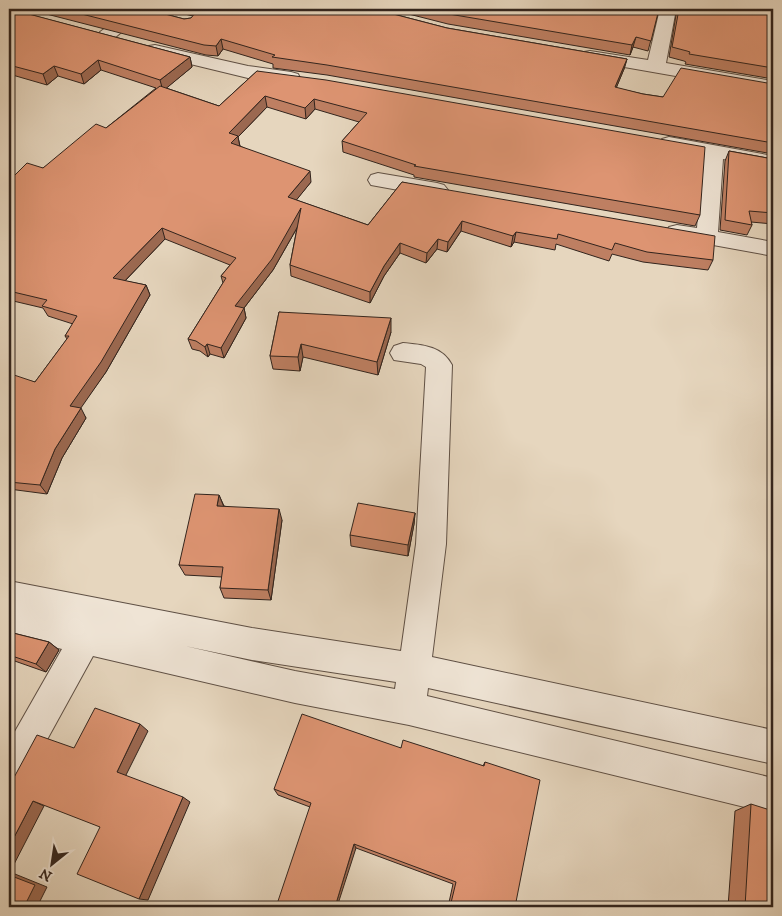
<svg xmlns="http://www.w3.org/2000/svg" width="782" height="916" viewBox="0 0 782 916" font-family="'IM FELL DW Pica',serif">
<rect width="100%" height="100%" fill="#e6d6be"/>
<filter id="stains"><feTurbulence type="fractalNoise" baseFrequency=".004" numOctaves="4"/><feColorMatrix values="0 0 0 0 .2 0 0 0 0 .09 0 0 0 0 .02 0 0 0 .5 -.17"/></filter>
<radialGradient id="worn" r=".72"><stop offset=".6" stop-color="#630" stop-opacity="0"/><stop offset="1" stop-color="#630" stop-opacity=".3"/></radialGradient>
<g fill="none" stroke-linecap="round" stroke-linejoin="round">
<g stroke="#5f5045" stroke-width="2">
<g id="street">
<path d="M 131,9 L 149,9 L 112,40 L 106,41 L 100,40 L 97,36 L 100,32 Z"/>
<path d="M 660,9 L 676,9 L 666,63 L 773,81 L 773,93 L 590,61 L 584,60 L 581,56 L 584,52 L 590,51 L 648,60 Z"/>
<path d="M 729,9 L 773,10 L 773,20 L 731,13 Z"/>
<path d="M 155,45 L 248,66 L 291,72 L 298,74 L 300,78 L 298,82 L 291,84 L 248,78 L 149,54 L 146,50 L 149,46 Z"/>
<path d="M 669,137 L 773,156 L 773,168 L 723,159 L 718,232 L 773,242 L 773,256 L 669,237 L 666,232 L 669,227 L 677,225 L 697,228 L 703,155 L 662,147 L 659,143 L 662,139 Z"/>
<path d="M 378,173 L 437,183 L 444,185 L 448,190 L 444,195 L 437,197 L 371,185 L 368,180 L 371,175 Z"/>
<path d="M 403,343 C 423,345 442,346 452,365 L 446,544 L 432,657 L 773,730 L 773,764 L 428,688 L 427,696 L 773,778 L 773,814 L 409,725 L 295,703 L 93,656 L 21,787 L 9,792 L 9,742 L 62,649 L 9,636 L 9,581 L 252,628 L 401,651 L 416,544 L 426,367 L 421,364 L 394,360 L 390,353 L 394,346 ZM 185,646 L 252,660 L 396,682 L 395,689 L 295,671 Z"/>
</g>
</g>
<use href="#street" fill="#efe4d5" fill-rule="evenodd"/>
</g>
<g fill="#be7f62" stroke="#32241d">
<path d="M 9,9 L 190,57 L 192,67 L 166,88 L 219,106 L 257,71 L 700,215 L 695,226 L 414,177 L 414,175 L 343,152 L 342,141 L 359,122 L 315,109 L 306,119 L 267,107 L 238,137 L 240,146 L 311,182 L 296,200 L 368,225 L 402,182 L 713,260 L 708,270 L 643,262 L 612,254 L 609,261 L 556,244 L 555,250 L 514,242 L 511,247 L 461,231 L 447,252 L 437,249 L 426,263 L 400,253 L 384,276 L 370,303 L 291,276 L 290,265 L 297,228 L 273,270 L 244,308 L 246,318 L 224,358 L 210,354 L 208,357 L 200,351 L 192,349 L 188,339 L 223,283 L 221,276 L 230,265 L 165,239 L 125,281 L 146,285 L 150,295 L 106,372 L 80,408 L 86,418 L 62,458 L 47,494 L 9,489 L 9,376 L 35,382 L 67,339 L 65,336 L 73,324 L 48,316 L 43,308 L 9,300 L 9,181 L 43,168 L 106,128 L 156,88 L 101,70 L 84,84 L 58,76 L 47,85 L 9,74 Z"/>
<path d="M 27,9 L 146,9 L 184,19 L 191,18 L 193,16 L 164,9 L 374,9 L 447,28 L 627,59 L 624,69 L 616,88 L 643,94 L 663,97 L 773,84 L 773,154 L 327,75 L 273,68 L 273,64 L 223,49 L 218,56 L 206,55 Z"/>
<path d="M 389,9 L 659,9 L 648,51 L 633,47 L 630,55 L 448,24 Z"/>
<path d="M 677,9 L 758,9 L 767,15 L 773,16 L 773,79 L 685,64 L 686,62 L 684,61 L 669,57 Z"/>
<path d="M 729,151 L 773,159 L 773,224 L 751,222 L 752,225 L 747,235 L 720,230 L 725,161 Z"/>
<path d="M 279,312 L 391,332 L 378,375 L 303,357 L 300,371 L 273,369 L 270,356 Z"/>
<path d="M 219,495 L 224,506 L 282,520 L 271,600 L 224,598 L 220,588 L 222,577 L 185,575 L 179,565 Z"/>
<path d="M 415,513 L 414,524 L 408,556 L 351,546 L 350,535 Z"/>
<path d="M 9,632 L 49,642 L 59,650 L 46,672 L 9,659 Z"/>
<path d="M 401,748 L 483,766 L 485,762 L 515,907 L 448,907 L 453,884 L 356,848 L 310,807 L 278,795 L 274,789 Z"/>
<path d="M 751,804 L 773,907 L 728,907 L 735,811 Z"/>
</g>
<g fill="#9b6850" stroke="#32241d">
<path d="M 636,37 L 633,47 L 630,55 L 632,45 Z"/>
<path d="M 221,39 L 223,49 L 218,56 L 216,46 Z"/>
<path d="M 190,57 L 192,67 L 163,91 L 160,80 Z"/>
<path d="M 627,59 L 624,69 L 612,98 L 615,87 Z"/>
<path d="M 98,60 L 101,70 L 84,84 L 81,74 Z"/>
<path d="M 54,66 L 58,76 L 47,85 L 43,74 Z"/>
<path d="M 265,96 L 267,107 L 238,137 L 240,147 L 233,154 L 229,133 Z"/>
<path d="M 314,99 L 315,109 L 306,119 L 305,108 Z"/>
<path d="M 310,171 L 311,182 L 290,208 L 288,197 Z"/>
<path d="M 301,208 L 302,219 L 273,270 L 244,308 L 246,318 L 224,358 L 221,348 L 235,306 Z"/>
<path d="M 462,221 L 461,231 L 447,252 L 448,242 Z"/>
<path d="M 162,228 L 165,239 L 117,289 L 113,278 Z"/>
<path d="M 516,232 L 514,242 L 511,247 L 513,236 Z"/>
<path d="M 438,239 L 437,249 L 426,263 L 427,253 Z"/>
<path d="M 400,243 L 400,253 L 384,276 L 370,303 L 370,292 L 384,266 Z"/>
<path d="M 146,285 L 150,295 L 106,372 L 76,415 L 70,406 Z"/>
<path d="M 391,318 L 391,332 L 378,375 L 377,362 Z"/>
<path d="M 207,344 L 210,354 L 208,357 L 205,347 Z"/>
<path d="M 301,344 L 303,357 L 300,371 L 298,357 Z"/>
<path d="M 81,408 L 86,418 L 62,458 L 47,494 L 40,485 L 55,449 Z"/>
<path d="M 219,495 L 224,507 L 217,506 Z"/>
<path d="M 279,509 L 282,520 L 271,600 L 268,590 Z"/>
<path d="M 415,513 L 414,524 L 408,556 L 408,545 Z"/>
<path d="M 49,642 L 59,650 L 46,672 L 36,664 Z"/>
<path d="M 140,724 L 148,731 L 125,777 L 117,772 Z"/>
<path d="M 183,797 L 190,802 L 148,900 L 139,899 Z"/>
<path d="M 33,801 L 44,806 L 10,872 L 47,887 L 37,907 L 24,907 L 9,875 L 9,847 Z"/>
<path d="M 354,844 L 356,848 L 337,907 L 335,907 Z"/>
</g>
<g fill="#dd9472" stroke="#32241d">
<path d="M 9,9 L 10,9 L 190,57 L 160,80 L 98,60 L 81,74 L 54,66 L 43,74 L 9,65 Z"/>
<path d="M 62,9 L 146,9 L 184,19 L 191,18 L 196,12 L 193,9 L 374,9 L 447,28 L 627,59 L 615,87 L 643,94 L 663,97 L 681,68 L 773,84 L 773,143 L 327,65 L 272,57 L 275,55 L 221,39 L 216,46 L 204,45 Z"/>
<path d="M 428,9 L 659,9 L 651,41 L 636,37 L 632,45 L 449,14 Z"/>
<path d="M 679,9 L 758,9 L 768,10 L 767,15 L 773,16 L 773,68 L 689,54 L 690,52 L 687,51 L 672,47 Z"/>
<path d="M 257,71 L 326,80 L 705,147 L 700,215 L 414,166 L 416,165 L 342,141 L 367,113 L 314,99 L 305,108 L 265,96 L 229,133 L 238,136 L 231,143 L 310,171 L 288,197 L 368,225 L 402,182 L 715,236 L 713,260 L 647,252 L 615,243 L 612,250 L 558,234 L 557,239 L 516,232 L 513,236 L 462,221 L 448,242 L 438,239 L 427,253 L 400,243 L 384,266 L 370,292 L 290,265 L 301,208 L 272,259 L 235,306 L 244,308 L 221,348 L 207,344 L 205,347 L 196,341 L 188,339 L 226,278 L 221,276 L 236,258 L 162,228 L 113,278 L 146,285 L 101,362 L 70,406 L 81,408 L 55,449 L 40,485 L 9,482 L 9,376 L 12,377 L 14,375 L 35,382 L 69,336 L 65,336 L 77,316 L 42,306 L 47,300 L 9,291 L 9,181 L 27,163 L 43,168 L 96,124 L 106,128 L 160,86 L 219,106 Z"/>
<path d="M 729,151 L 773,159 L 773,213 L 749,211 L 752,225 L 725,220 Z"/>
<path d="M 279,312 L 391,318 L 377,362 L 301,344 L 298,357 L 270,356 Z"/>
<path d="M 195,494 L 219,495 L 217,506 L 279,509 L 268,590 L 220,588 L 223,567 L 179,565 Z"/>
<path d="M 358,503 L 415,513 L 408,545 L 350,535 Z"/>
<path d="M 9,632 L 49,642 L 36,664 L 9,655 Z"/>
<path d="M 95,708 L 140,724 L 117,772 L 183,797 L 139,899 L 77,874 L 100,827 L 33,801 L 9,847 L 9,784 L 11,783 L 37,735 L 74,748 Z"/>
<path d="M 302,714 L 401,748 L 403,740 L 484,766 L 485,762 L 540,780 L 515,907 L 450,907 L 456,882 L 354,844 L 335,907 L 276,907 L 311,803 L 274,789 Z"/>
<path d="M 751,804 L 773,811 L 773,907 L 745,907 Z"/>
<path d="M 9,875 L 35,885 L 24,907 L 9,907 Z"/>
</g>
<rect width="782" height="916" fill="none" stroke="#e6d6be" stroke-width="30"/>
<rect x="10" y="10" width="762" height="896" fill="none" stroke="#32241d" stroke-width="2.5"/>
<rect x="15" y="15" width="752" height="886" fill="none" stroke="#32241d"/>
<g transform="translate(52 864) rotate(210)" stroke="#efe4d5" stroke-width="4" paint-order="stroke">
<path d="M0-4L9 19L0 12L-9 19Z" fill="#32241d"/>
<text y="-8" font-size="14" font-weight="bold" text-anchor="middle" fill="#32241d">N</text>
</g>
<rect width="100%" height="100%" filter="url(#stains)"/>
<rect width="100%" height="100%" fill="url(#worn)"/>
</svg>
